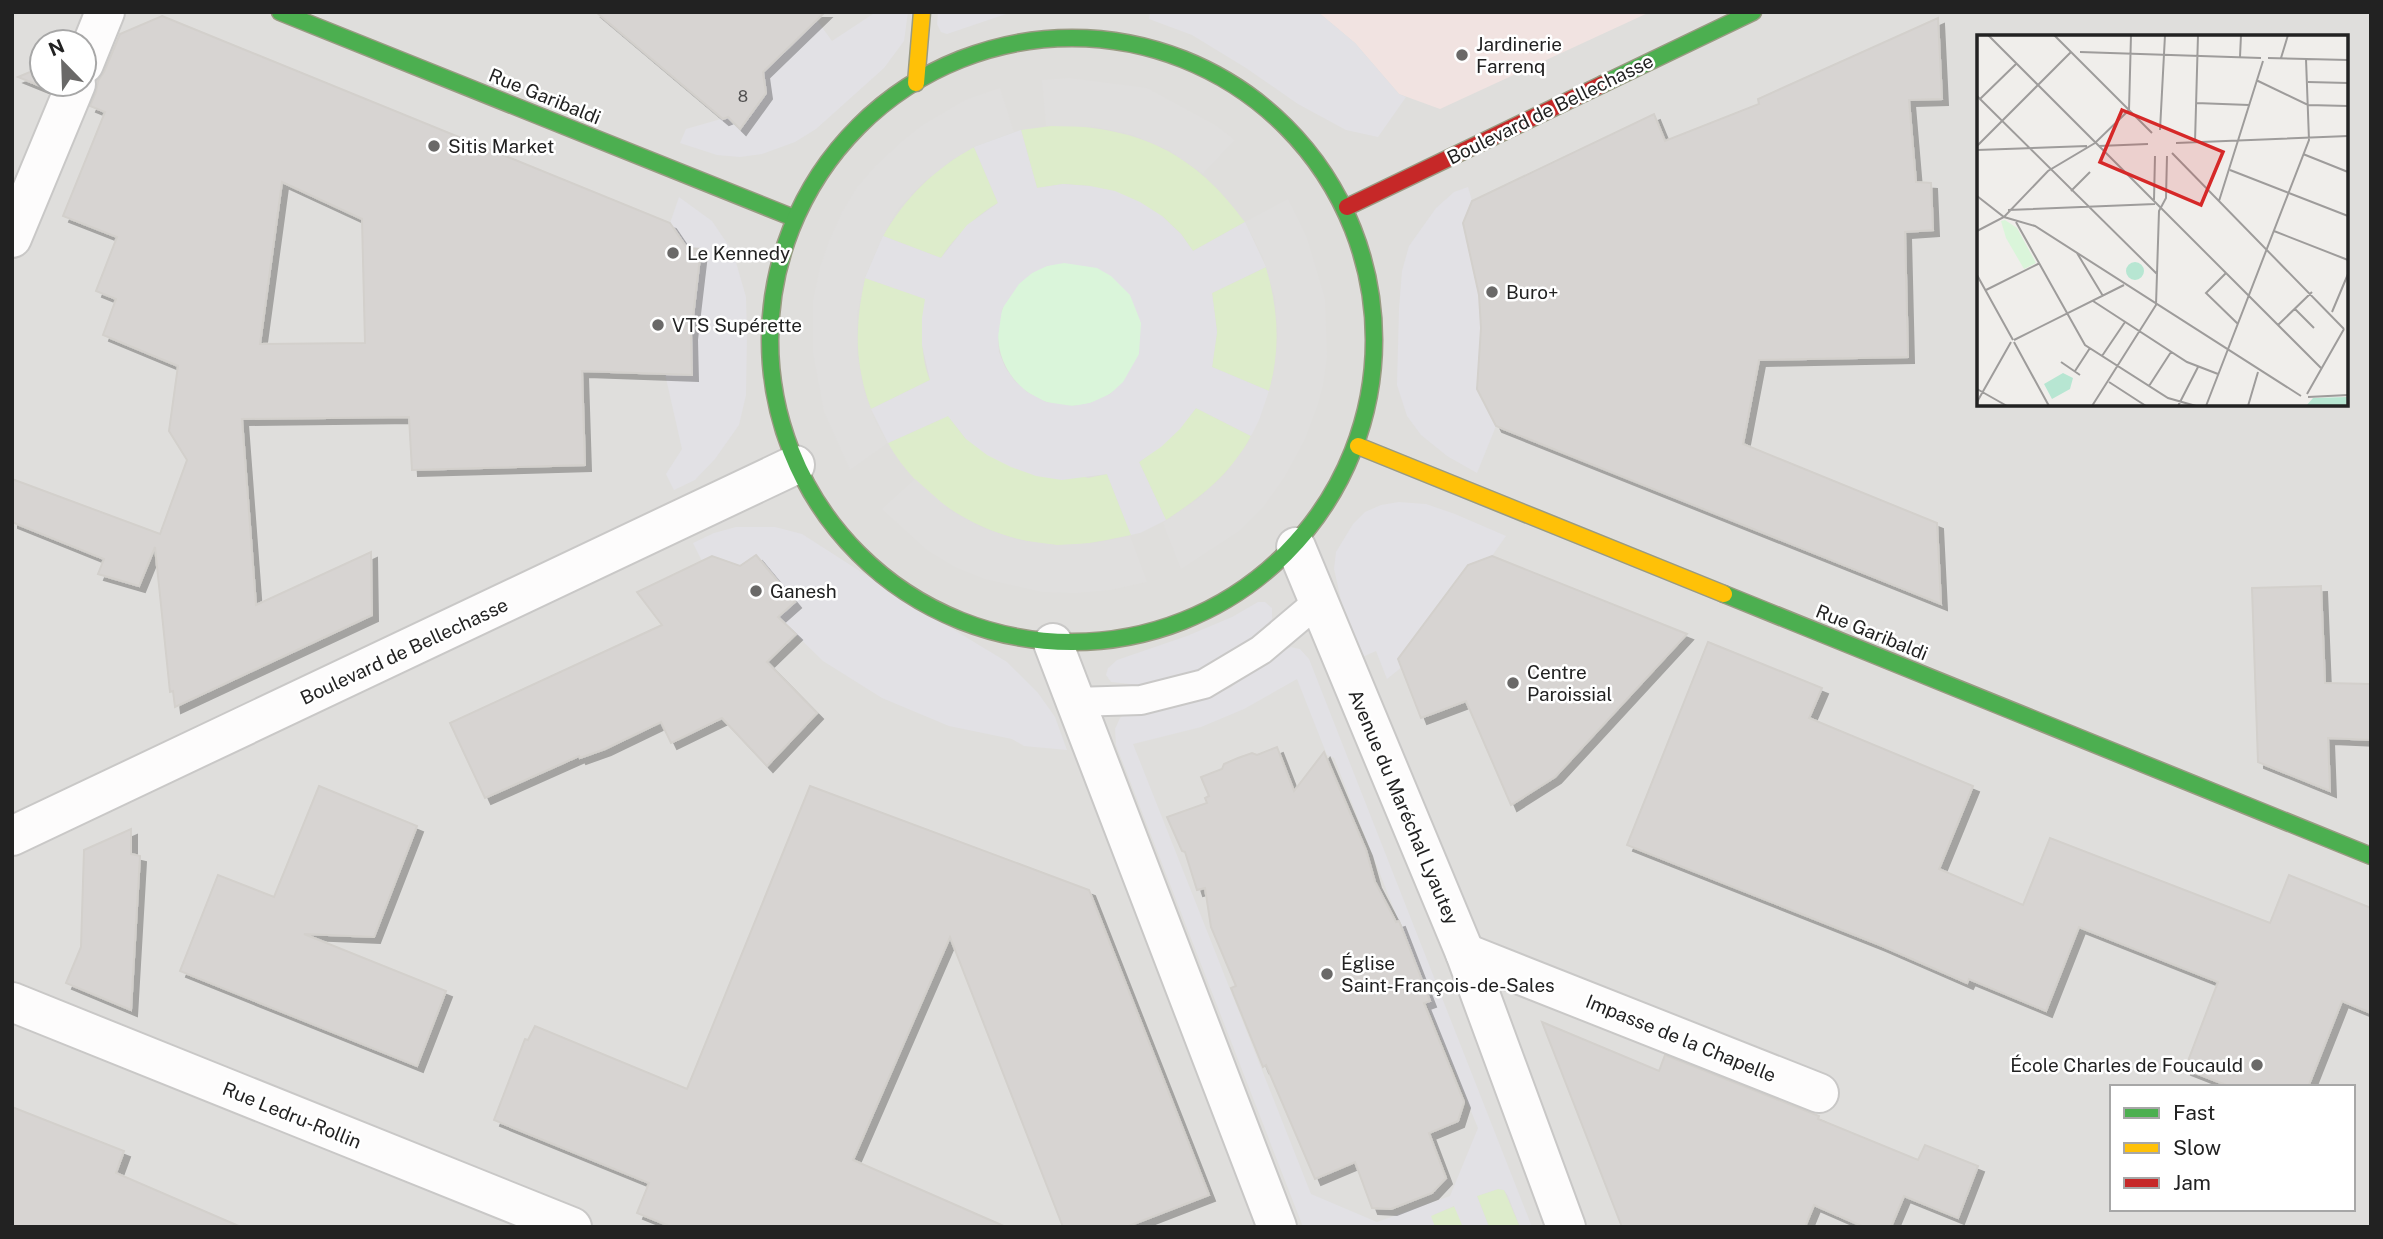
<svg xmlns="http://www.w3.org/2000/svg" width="2383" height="1239" viewBox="0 0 2383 1239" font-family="'Public Sans',sans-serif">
<defs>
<filter id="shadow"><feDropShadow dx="6" dy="6" stdDeviation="0" flood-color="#0004"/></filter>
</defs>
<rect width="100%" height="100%" fill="#f0eeeb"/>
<path fill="#dfdedc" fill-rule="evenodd" d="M 12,12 L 2371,12 L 2371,1227 L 12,1227 ZM 1979,37 L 2346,37 L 2346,404 L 1979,404 ZM 42,42 L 84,42 L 84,84 L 42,84 ZM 2112,1087 L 2353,1087 L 2353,1209 L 2112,1209 Z"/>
<path fill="#f1e3e1" d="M 1318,12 L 1650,12 L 1440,109 L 1399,94 L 1355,43 Z"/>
<g fill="#ddeccb">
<path d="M 1059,125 C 1143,129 1194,153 1245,222 L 1193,251 L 1181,234 L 1162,216 L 1090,186 L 1063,184 L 1037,188 L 1021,130 Z"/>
<path d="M 974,147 L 998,203 C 976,215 954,238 941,258 L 883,236 C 906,197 934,169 974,147 Z"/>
<path d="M 1266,267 C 1278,309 1281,348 1269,391 L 1212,367 L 1217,332 L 1212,293 Z"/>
<path d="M 865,278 L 926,299 C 921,324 920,357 930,380 L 871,409 C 854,363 855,325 865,278 Z"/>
<path d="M 1196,408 L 1251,436 C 1232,473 1200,498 1166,520 L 1139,462 C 1162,446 1179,431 1196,408 Z"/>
<path d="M 948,416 L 966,439 L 1088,478 L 1107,474 L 1131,535 C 1107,540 1081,546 1056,545 C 989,541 921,502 888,443 Z"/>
<path d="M 1498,1189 L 1504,1190 L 1520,1227 L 1489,1227 L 1477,1196 Z"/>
<path d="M 1455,1206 L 1463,1227 L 1435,1227 L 1430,1216 Z"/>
</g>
<circle fill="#daf5da" cx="1070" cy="334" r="72"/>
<g fill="#e0dfde">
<path d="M 1069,78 L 1147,88 L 1217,126 L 1235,140 L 1203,174 L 1168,150 L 1133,135 L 1096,127 L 1046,126 L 1042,80 Z"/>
<path d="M 1000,88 L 1014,132 L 974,147 L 952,160 L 923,183 L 897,211 L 883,236 L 865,278 L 857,315 L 857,353 L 864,390 L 875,420 L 888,443 L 850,470 L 824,412 L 813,353 L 813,301 L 820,267 L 829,241 L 842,212 L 857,187 L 875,166 L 902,141 L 921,126 L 965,100 Z"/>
<path d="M 1288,199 L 1307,238 L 1325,299 L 1327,357 L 1323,385 L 1317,407 L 1305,439 L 1285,476 L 1264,506 L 1239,531 L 1181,569 L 1163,523 L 1198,499 L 1225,474 L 1248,443 L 1269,391 L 1274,373 L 1278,335 L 1275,298 L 1263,257 L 1245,222 Z"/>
<path d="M 915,479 L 950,510 L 983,528 L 1019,540 L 1057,545 L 1095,543 L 1130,536 L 1147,582 L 1111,590 L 1076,593 L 1042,592 L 985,579 L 955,567 L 927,550 L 882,509 Z"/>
</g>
<g fill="#e2e1e5" fill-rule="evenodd">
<path d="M 876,12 L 908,12 L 904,41 L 884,68 L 816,129 L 795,142 L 762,154 L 740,157 L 717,155 L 680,143 L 686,129 L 728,117 L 734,123 L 747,120 L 766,93 L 764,81 L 758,76 L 816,19 L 832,41 Z"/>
<path d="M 938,12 L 1012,12 L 947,34 L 941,32 L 937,24 Z"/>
<path d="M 1150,12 L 1318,12 L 1355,43 L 1399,94 L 1406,97 L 1378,137 L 1346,130 L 1298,104 L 1246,68 L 1192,35 L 1149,19 Z"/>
<path d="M 1021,130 L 1037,188 L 1063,184 L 1090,186 L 1115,191 L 1140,202 L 1162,216 L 1181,234 L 1193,251 L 1245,222 L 1266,267 L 1212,293 L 1217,332 L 1212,367 L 1269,391 L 1259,420 L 1251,436 L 1196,408 L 1180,429 L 1161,447 L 1139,462 L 1166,520 L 1140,533 L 1131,535 L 1107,474 L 1062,480 L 1036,476 L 1011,467 L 987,455 L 966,439 L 948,416 L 888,443 L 871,409 L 930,380 L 922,345 L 922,318 L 925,299 L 865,278 L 883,236 L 941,258 L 967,225 L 998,203 L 974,147 ZM 1064,263 L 1097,268 L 1111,276 L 1130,295 L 1141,323 L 1139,354 L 1123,382 L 1110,394 L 1090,403 L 1073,406 L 1046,402 L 1027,392 L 1014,380 L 1005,367 L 999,352 L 998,337 L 1002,309 L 1019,284 L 1032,273 L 1047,266 Z"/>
<path d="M 1468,187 L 1472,201 L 1463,223 L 1479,295 L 1481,328 L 1477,389 L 1496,426 L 1477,473 L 1447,456 L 1421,435 L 1407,416 L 1397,385 L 1399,309 L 1402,271 L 1409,246 L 1436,208 L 1454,192 Z"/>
<path d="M 679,197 L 712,221 L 733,252 L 746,297 L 747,332 L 746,395 L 739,425 L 715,459 L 695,480 L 674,490 L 666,474 L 682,449 L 665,374 L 692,374 L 691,334 L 701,250 L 687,248 L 670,223 Z"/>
<path d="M 1399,502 L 1426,504 L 1455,514 L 1506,536 L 1492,556 L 1467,565 L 1435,612 L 1402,667 L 1387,679 L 1376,651 L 1360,658 L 1346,623 L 1334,569 L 1336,552 L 1353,524 L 1365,512 L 1381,505 Z"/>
<path d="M 736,527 L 775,527 L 802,534 L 908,602 L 1007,662 L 1038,693 L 1055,717 L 1067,750 L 1024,746 L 1012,739 L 949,726 L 882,698 L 823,661 L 778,617 L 795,602 L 762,562 L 751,558 L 740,566 L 712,556 L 702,561 L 693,543 L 714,533 Z"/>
<path d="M 1258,602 L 1265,602 L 1272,608 L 1272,619 L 1263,630 L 1229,657 L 1206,672 L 1172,681 L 1140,685 L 1111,682 L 1106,675 L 1108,668 L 1117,660 L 1187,636 L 1232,617 Z"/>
<path d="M 1291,647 L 1300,649 L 1309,659 L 1532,1227 L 1520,1227 L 1508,1196 L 1504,1190 L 1498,1189 L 1477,1196 L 1489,1227 L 1463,1227 L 1454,1206 L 1431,1216 L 1435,1227 L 1303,1227 L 1116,745 L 1115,729 L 1120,718 L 1127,712 L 1190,703 L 1230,688 L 1271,657 ZM 1297,679 L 1327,755 L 1334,758 L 1430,1000 L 1426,1002 L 1478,1128 L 1450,1196 L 1377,1222 L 1311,1194 L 1133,744 L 1201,727 L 1244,709 Z"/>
</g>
<g fill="#d7d4d2" stroke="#d3d0cc" stroke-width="2" fill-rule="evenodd" filter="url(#shadow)">
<path d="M 596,12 L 825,12 L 763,72 L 766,93 L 740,129 L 728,117 L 723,119 Z"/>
<path d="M 162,16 L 670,223 L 687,248 L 701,249 L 691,334 L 692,375 L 582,371 L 585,465 L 412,470 L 409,417 L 242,419 L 256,605 L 371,552 L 372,615 L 175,707 L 173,691 L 170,692 L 155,547 L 139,586 L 98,574 L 104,559 L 12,522 L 12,479 L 160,534 L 187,460 L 169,431 L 178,366 L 103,335 L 116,299 L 96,291 L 117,237 L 63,216 L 105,112 L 90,106 L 96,92 L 98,81 L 104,72 L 120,34 ZM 282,182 L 362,219 L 365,343 L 260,344 Z"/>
<path d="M 1938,18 L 1942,99 L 1909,100 L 1916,182 L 1931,183 L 1933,230 L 1905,232 L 1908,357 L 1759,360 L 1743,444 L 1937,523 L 1941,604 L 1496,426 L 1477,389 L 1481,328 L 1479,295 L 1463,223 L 1472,201 L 1654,114 L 1665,141 L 1759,104 L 1758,99 Z"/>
<path d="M 42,67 L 42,84 L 52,84 L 50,90 L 18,77 Z"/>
<path d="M 756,555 L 795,602 L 778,617 L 796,634 L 767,662 L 817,713 L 767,766 L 722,718 L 671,743 L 661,722 L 605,749 L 580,758 L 579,756 L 485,798 L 450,723 L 662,625 L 637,592 L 712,556 L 740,566 Z"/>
<path d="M 1492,556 L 1687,634 L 1555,777 L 1511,805 L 1466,701 L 1421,718 L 1398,659 L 1468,565 Z"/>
<path d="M 2321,586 L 2325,683 L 2371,684 L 2371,740 L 2328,738 L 2330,791 L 2258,762 L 2252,588 Z"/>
<path d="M 1708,642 L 1822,688 L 1809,718 L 1973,786 L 1939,869 L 2023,905 L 2050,838 L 2270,923 L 2289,875 L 2371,908 L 2371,1013 L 2342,1001 L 2308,1087 L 2231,1087 L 2185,1069 L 2218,982 L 2079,927 L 2046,1011 L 1969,979 L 1967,983 L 1880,945 L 1627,845 Z"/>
<path d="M 1277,747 L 1294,791 L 1324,752 L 1366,850 L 1375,882 L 1396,922 L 1399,921 L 1430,1001 L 1424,1003 L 1464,1102 L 1458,1121 L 1429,1133 L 1446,1178 L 1432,1193 L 1391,1209 L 1372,1208 L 1355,1162 L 1315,1179 L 1266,1065 L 1263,1067 L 1231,988 L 1236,986 L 1211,927 L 1205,888 L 1197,890 L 1185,852 L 1182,851 L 1167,817 L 1207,803 L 1205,798 L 1209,796 L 1201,777 L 1222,769 L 1224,764 L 1238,758 L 1252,753 L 1257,755 Z"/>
<path d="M 319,786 L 417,826 L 374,937 L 304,934 L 446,991 L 417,1066 L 180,971 L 218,875 L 274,897 Z"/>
<path d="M 810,786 L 1089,890 L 1209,1195 L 1126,1227 L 1063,1227 L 950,937 L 853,1160 L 1006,1227 L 672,1227 L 637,1213 L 649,1183 L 494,1120 L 525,1039 L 528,1040 L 535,1026 L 687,1089 Z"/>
<path d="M 131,829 L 131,854 L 140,856 L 131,1010 L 66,983 L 81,947 L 84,850 Z"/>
<path d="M 1542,1022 L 1659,1071 L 1665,1055 L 1819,1116 L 1818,1119 L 1918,1160 L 1925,1145 L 1978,1166 L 1958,1218 L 1904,1196 L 1891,1227 L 1864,1227 L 1814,1205 L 1805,1227 L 1622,1227 Z"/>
<path d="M 12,1107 L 124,1151 L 116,1173 L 241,1227 L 12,1227 Z"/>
</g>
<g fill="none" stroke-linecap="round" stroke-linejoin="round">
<g stroke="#c9c8c7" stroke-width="32">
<path id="lane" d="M 1074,702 L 1141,700 L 1204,684 L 1261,650 L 1319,601"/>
</g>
<g stroke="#c9c8c7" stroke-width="42">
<g id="street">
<path d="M 84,64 L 105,12"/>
<path d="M 12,238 L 76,84"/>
<path d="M 1296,547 L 1465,953 L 1566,1227"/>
<path d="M 1053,643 L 1277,1227"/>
<path d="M 12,836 L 795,465"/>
<path d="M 1465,953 L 1819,1093"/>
<path d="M 12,1002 L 572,1227"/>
</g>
</g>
<g stroke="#999a82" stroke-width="19">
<g id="fast">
<path d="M 280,12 L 794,218"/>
<circle cx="1072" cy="340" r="302"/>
<path d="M 1603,84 L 1753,12"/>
<path d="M 1724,594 L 2371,856"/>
</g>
</g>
<g stroke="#999a82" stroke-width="19">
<g id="slow">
<path d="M 916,83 L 922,12"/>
<path d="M 1358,446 L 1724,594"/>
</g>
</g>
<g stroke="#999a82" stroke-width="19">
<path id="jam" d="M 1347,207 L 1603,84"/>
</g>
<use href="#lane" stroke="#fdfcfc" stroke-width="28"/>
<use href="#street" stroke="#fdfcfc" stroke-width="38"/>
<use href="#fast" stroke="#4caf50" stroke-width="16"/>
<use href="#slow" stroke="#ffc107" stroke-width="16"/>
<use href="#jam" stroke="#c62828" stroke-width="16"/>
</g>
<g fill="#6a6968" stroke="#fff" stroke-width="2.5">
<circle cx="1462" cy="55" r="7"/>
<circle cx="434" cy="146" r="7"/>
<circle cx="673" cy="253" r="7"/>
<circle cx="1492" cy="292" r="7"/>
<circle cx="658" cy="325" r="7"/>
<circle cx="756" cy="591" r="7"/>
<circle cx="1513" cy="683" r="7"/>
<circle cx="1327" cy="974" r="7"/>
<circle cx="2257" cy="1065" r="7"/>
</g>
<g text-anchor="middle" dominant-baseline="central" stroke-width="5" stroke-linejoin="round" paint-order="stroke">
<g font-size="16" fill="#4f4e4e">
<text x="743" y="96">8</text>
</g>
<g font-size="19" fill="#222" stroke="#fff" text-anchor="start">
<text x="1476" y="44">Jardinerie<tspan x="1476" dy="22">Farrenq</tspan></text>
<text x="448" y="146">Sitis Market</text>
<text x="687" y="253">Le Kennedy</text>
<text x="1506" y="292">Buro+</text>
<text x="672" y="325">VTS Supérette</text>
<text x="770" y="591">Ganesh</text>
<text x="1527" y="672">Centre<tspan x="1527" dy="22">Paroissial</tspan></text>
<text x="1341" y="963">Église<tspan x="1341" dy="22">Saint-François-de-Sales</tspan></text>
<text x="2243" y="1065" text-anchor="end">École Charles de Foucauld</text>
</g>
<g font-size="19" fill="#222" stroke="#fff">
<text transform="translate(545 96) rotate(22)">Rue Garibaldi</text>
<text transform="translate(1550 109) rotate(-26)">Boulevard de Bellechasse</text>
<text transform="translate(1872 632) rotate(22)">Rue Garibaldi</text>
<text transform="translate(404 651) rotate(-25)">Boulevard de Bellechasse</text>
<text transform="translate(1404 807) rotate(67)">Avenue du Maréchal Lyautey</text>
<text transform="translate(1681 1038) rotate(22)">Impasse de la Chapelle</text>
<text transform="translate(292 1115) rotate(22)">Rue Ledru-Rollin</text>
</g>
</g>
<g transform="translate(1977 35)">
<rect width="371" height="371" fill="#f0eeeb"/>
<path d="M 28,185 L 40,193 L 59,228 L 47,234 L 29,203 L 24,186 Z" fill="#daf5da"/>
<path d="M149 236a9 9 0 1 1 18 0a9 9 0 1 1-18 0ZM 86,338 L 96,343 L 93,354 L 75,364 L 67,349 ZM 371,362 L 371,371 L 329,371 L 336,363 Z" fill="#b7e6d2"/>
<path fill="none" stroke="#9e9c9b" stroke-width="2" d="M 11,0 L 345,334M 77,0 L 175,98M 103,17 L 284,23M 263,22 L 264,0M 291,23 L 371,25M 304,23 L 311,0M 279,45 L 331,70 L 371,71M 331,47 L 371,48M 0,61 L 180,239M 3,64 L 39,29M 219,68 L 272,70M 183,95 L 188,0M 218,107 L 221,0M 199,108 L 371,101M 0,111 L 94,17M 122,111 L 171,109M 0,115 L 110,111M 195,118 L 367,294M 326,119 L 371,137M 253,135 L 371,181M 94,156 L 113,137M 0,161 L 27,182 L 58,191 L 324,361M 177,165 L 178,121M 242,166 L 286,26M 31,175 L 178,169M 39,187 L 108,310 L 191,363 L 219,371M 0,196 L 27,182 L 71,136 L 118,108 L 152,75 L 154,0M 297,196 L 371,225M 100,218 L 126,261M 249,238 L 229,258 L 261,289M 0,240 L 36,305M 9,255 L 63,228M 116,266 L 210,327 L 241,339M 318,274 L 337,293M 355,277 L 371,239M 301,290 L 335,257M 37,305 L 147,250M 37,307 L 72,371M 125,321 L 148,287M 84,327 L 103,340M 98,336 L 113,313M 132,347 L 169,371M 172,351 L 194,317M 0,354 L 30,371M 330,359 L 367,294M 331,362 L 371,360M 0,367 L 34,307M 115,371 L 179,270 L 182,176 L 189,163 L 190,121M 201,371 L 221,332M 229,371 L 332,105 L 329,24M 271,371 L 281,337"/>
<path fill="#d62828" fill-opacity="0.15" stroke="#d62828" stroke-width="3.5" d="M 145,75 L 246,117 L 224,170 L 123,127 Z"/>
<rect width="371" height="371" fill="none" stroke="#222" stroke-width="3.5"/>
</g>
<rect width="2383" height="1239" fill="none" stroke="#222222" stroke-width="28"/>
<rect x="2110" y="1085" width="245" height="126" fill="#ffffff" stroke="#a7a7a7" stroke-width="2"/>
<rect x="2124" y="1108" width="35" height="10" fill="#4caf50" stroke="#a7a7a7" stroke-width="2"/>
<text x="2173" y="1120" font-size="21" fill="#222222">Fast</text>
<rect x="2124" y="1143" width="35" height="10" fill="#ffc107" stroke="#a7a7a7" stroke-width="2"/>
<text x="2173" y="1155" font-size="21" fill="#222222">Slow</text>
<rect x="2124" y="1178" width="35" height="10" fill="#c62828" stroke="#a7a7a7" stroke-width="2"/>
<text x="2173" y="1190" font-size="21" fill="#222222">Jam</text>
<g transform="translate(63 63) rotate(337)"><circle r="33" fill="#ffffff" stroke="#a7a7a7" stroke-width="2"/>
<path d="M0-5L12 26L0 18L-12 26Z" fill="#6a6968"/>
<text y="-10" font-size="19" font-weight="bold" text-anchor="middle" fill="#222222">N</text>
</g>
</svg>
